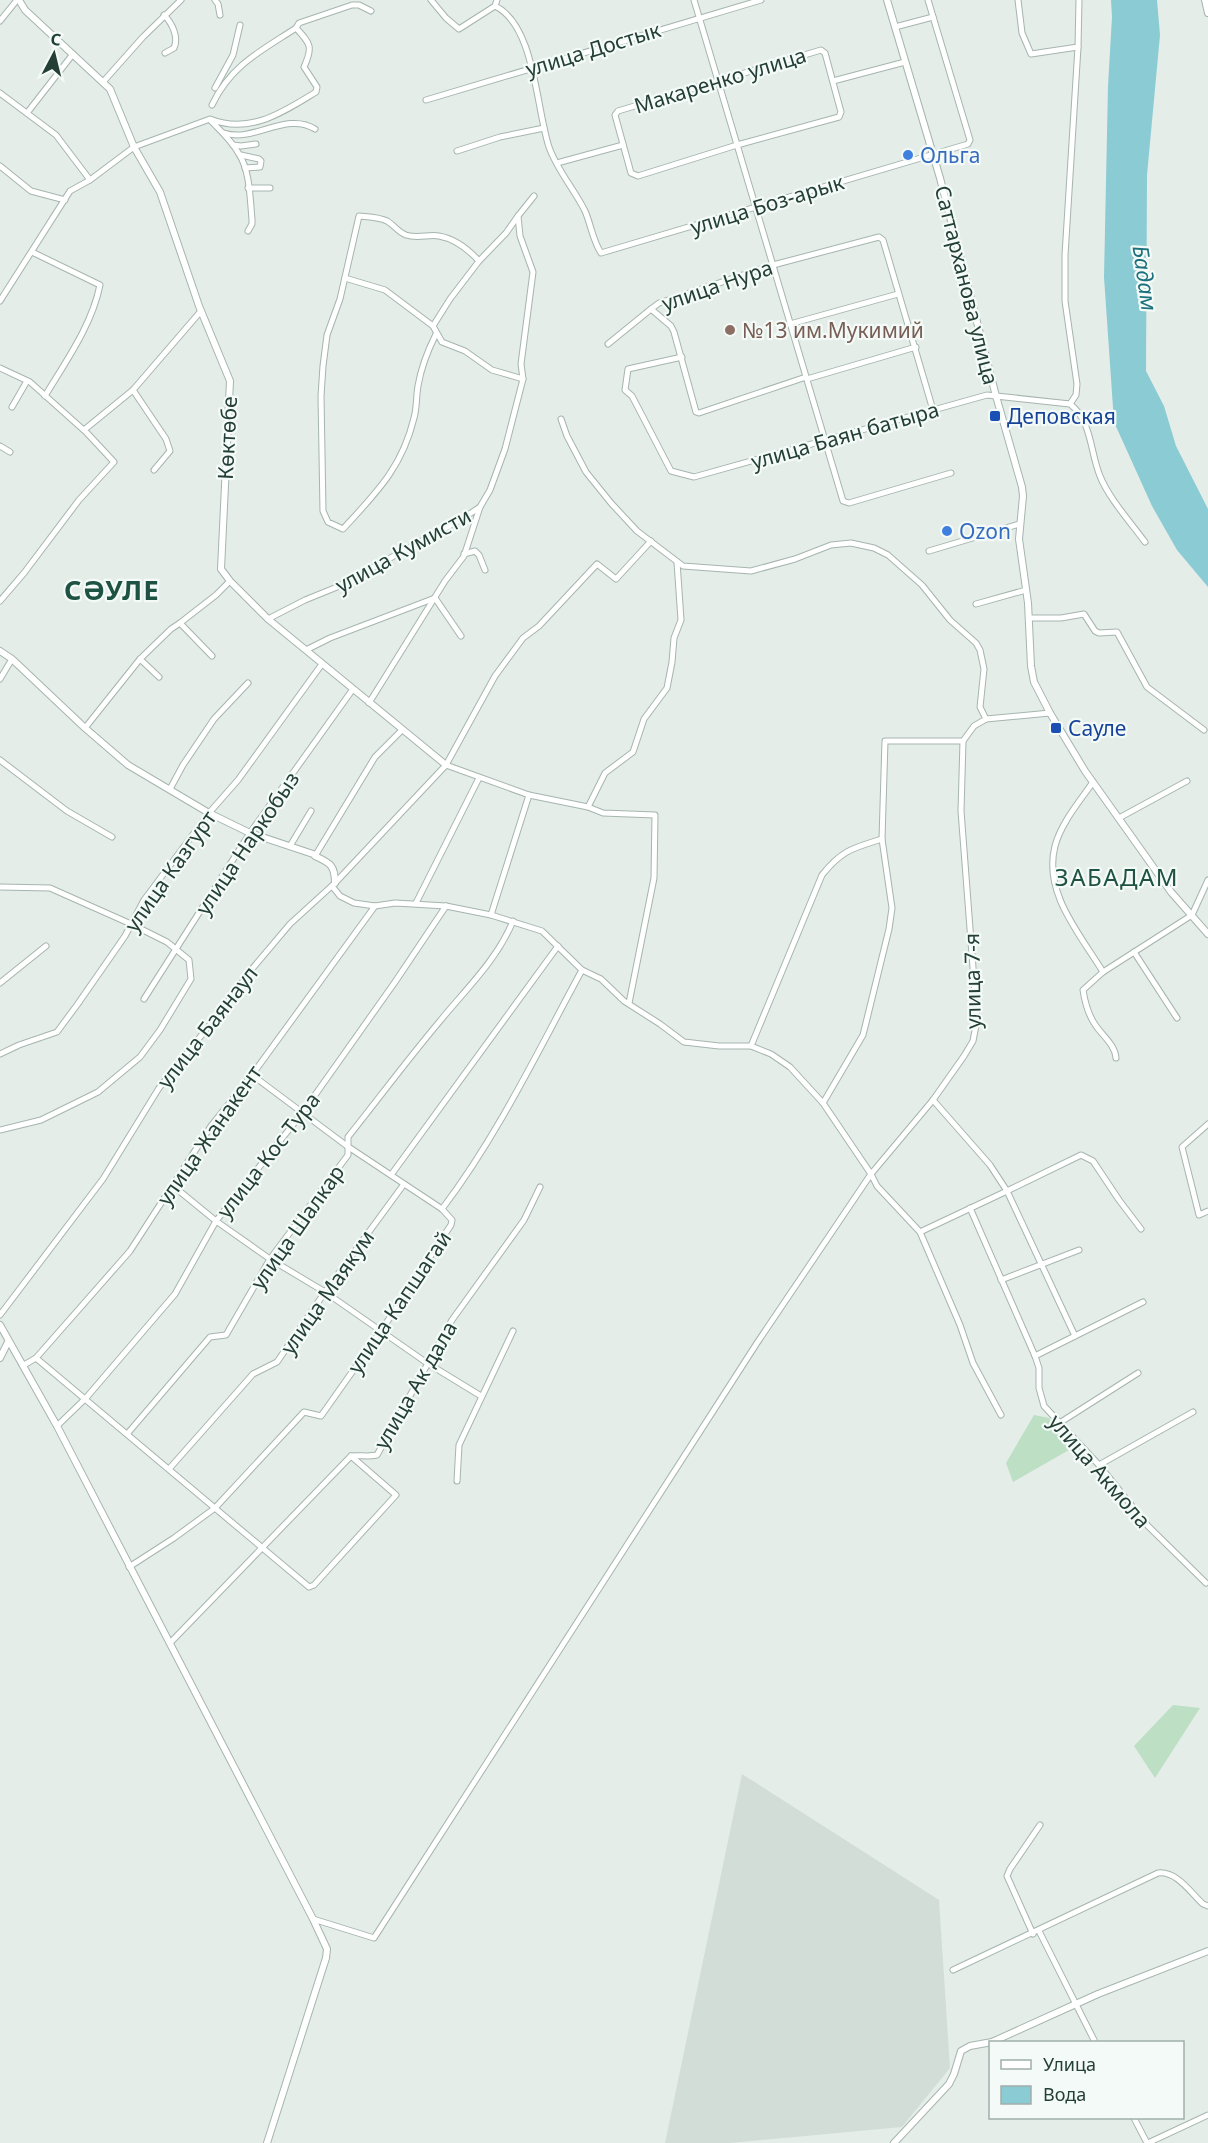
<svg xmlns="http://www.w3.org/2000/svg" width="1208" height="2143" viewBox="0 0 1208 2143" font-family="'Noto Sans',sans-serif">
<rect width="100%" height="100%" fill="#e4ede8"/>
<path fill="#d2ddd7" d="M 742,1774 L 939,1900 L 950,2068 L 902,2127 L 729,2143 L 665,2143 Z"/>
<g fill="#bddfc4">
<path d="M 1034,1415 L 1049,1418 L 1069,1450 L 1013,1482 L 1006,1463 Z"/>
<path d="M 1173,1705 L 1200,1708 L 1155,1778 L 1134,1746 Z"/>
</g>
<path fill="#8bcbd3" d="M 1111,0 L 1157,0 L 1160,35 L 1147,175 L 1146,371 L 1164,406 L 1176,446 L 1208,509 L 1208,587 L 1177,550 L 1152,506 L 1114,422 L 1104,277 L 1108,86 L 1112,17 Z"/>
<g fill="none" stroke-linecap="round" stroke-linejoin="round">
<g stroke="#a6b5af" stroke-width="7">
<g id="minor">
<path d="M 215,0 L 218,4 L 220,15"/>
<path d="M 431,0 L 446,18 L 459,29 L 495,6 L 497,0"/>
<path d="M 694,0 L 843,501 L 849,503 L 951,473"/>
<path d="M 1018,0 L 1022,33 L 1031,54 L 1078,47 L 1079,0"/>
<path d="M 495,6 C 535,25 536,108 549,147 C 557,170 574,189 585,211 C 591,225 593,241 601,253 L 968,144 L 970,140 L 928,0"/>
<path d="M 164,15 C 172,23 179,37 174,48 L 165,53"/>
<path d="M 0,21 L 17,0"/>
<path d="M 895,27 L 933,17"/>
<path d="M 821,50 L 825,53 L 841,112 L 839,117 L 737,145 L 638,176 L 631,173 L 615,115 L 618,111 Z"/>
<path d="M 833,81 L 905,62"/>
<path d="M 103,82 L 143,37 L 181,0"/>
<path d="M 215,88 L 233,55 L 240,25"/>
<path d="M 0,93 L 56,135 L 90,180"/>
<path d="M 426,100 L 761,0"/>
<path d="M 212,105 C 231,65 261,51 296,28 L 299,23 L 352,5 L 359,5 L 371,11"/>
<path d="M 27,113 L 73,54"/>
<path d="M 211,121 C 221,131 232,141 239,154 C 250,171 250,199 252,219 L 252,224 L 248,231"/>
<path d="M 224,133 C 254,143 286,111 315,129"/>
<path d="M 233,145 L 241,146 L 256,144"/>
<path d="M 457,151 L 500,137 L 544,128"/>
<path d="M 241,155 L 259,159 L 261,161 L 260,167 L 245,168"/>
<path d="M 557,163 L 623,145"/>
<path d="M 0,166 L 31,191 L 65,200"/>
<path d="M 248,188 L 270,188"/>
<path d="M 32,252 L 100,285 C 92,325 66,361 45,396"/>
<path d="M 479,261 L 450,299 L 433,326 L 442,342 L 465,351 L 492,370 L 523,379"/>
<path d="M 345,278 L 385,290 L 433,326"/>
<path d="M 0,301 L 70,191 L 90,180 L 134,147 L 210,119 C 250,135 283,112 316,92 L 317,87 L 304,67 C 313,47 311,44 296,28"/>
<path d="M 790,324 L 898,294"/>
<path d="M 436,334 C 428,350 421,368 418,386 C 416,397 417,408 414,418 C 402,468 376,493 343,529 L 328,522 L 323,511 L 321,396 L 323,366 L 327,335 L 340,299 L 359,216 C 369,217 379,217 387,221 C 394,225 398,232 406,235 C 418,239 429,234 439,236 C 456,239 469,250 479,261 L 506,233 L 518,216"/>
<path d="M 608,344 L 651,309"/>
<path d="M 682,357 L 628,369 L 625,390 L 632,396 L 671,471 L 694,477 L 987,395 L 1070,404 C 1092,421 1090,452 1100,476 C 1108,497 1131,523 1145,542"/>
<path d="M 0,368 L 30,382 L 87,433 L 114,462 L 79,500 L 24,573 L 0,601"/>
<path d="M 806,377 L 699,413 L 696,412 L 674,332 L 671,326 L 651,309 L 659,303 L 773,265 L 879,237 L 883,240 L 933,410"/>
<path d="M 807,379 L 916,347"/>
<path d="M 133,390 L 166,439 L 170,451 L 154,470"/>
<path d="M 1070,404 L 1076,395 L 1077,384 L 1065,301 L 1065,255 L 1078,47"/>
<path d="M 12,407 L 27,381"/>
<path d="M 84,430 L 133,390 L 201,311"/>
<path d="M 0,446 L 10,452"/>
<path d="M 929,551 L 1019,524"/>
<path d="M 464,554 L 475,551 L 479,555 L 485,570"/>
<path d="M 976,604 L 1026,590"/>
<path d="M 1029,618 L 1061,618 L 1084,614 L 1095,631 L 1099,633 L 1117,632 L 1147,687 L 1204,730"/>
<path d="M 268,619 L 305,600 L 337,587 L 462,519 L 480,507 L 490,490 L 505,449 L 523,379 L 521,364 L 533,272 L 520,236 L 518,216 L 534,196"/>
<path d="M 306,650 L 330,638 L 435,598 L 461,636"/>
<path d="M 212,656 L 180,623 L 216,595 L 230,581"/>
<path d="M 159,677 L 140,659 L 171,629 L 180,623"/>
<path d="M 0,679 L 12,659"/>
<path d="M 369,703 L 445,581 L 464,556 L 480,507"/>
<path d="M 986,719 L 1050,713"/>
<path d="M 85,728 L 140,659"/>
<path d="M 0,760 L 67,811 L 112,837"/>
<path d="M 446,765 L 529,795 L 491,915"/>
<path d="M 1093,782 C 1080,801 1061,823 1055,846 C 1043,893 1080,934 1103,972 L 1083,990 C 1085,1003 1088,1015 1096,1026 C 1103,1036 1115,1045 1116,1058"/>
<path d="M 170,789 L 183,765 L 214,719 L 248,683"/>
<path d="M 529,795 L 588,807 L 603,813 L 655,815 L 654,878 L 629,1003"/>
<path d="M 588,807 L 605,773 L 633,752 L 644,719 L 667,688 L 672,662 L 674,638 L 681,620 L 677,562"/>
<path d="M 1119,818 L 1187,781"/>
<path d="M 290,846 L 311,811"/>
<path d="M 315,856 L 375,757 L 402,730"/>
<path d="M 332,886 L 340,896 L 354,903 L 375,906 L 395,903 L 446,906 L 491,915 L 542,931 L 582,970 L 601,979 L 624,1001 L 660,1024 L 684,1042 L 719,1046 L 751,1046 L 771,1054 L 790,1067 L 823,1103 L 863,1035 L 889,929 L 892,908 L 882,839 L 885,741 L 963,741 L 974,726 L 986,719 L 980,707 L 984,669 L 980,650 L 976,643 L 950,620 L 922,585 L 888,555 L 874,548 L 851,543 L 831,545 L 795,559 L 751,571 L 683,566 L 637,531 L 611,503 L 586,472 L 567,436 L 561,419"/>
<path d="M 0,887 L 50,888 L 131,924 L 167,942 L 189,960 L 191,979 L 160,1030 L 140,1057 L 98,1092 L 41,1120 L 0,1130"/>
<path d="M 416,903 L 479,778"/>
<path d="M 1134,952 L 1177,1018"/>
<path d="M 1103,972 L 1192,915 L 1208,880"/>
<path d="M 0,983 L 46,946"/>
<path d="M 144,999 L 250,833 L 353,689"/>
<path d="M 751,1046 L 822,875 C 842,850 853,848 882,839"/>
<path d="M 0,1054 L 19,1045 L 57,1032 L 77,1005 L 125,936 L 144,900 L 209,813 L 238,780 L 322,664"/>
<path d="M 252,1075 L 347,1146 L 442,1209"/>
<path d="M 933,1100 L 990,1165 L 1007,1191 L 1081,1155 L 1093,1161 L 1119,1200 L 1141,1229"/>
<path d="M 823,1103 L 871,1174 L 933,1100 L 964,1056 L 973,1041 L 977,1020 L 961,811 L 963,741"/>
<path d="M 1208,1124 L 1182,1147 L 1199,1215 L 1208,1211"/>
<path d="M 391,1175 L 558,946"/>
<path d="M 172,1185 L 216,1221 L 270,1259 L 325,1292 L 427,1363 L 481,1396"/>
<path d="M 970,1208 L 1035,1356 L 1039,1368 L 1039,1388 L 1044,1406 L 1099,1465 L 1148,1526 L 1206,1583"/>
<path d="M 920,1232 L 1007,1191 L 1075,1336"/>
<path d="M 1001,1280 L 1079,1250"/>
<path d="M 0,1315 L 103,1179 L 159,1088 L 221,1011 L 252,969 L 290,924 L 335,883 L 446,765 L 495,676 L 523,638 L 539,626 L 597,564 L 616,579 L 651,541"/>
<path d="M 1035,1356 L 1143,1302"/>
<path d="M 36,1358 L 130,1251 L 211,1126 L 252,1075 L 375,906"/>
<path d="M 24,1365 L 36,1358 L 309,1587 L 314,1585 L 396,1495 L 351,1456"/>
<path d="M 1061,1422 L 1138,1373"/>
<path d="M 57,1426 L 86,1398 L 175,1294 L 216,1221 L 303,1112 L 395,982 L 446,906"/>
<path d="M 128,1433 L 210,1337 L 226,1335 L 270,1259 L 348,1155 L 348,1137 C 379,1098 408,1059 440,1021 C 466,989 497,960 513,921"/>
<path d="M 1099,1465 L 1193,1412"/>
<path d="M 169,1469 L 253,1374 L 277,1362 L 325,1292 L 404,1184"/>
<path d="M 457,1481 L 459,1445 L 513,1331"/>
<path d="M 129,1567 L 174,1538 L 215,1508 L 304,1412 L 321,1416 L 381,1331 L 451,1225 L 452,1220 L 442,1209 C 498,1135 538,1051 582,970"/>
<path d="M 170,1643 L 351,1456 C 360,1455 368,1457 377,1455 L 452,1320 L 524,1220 L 540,1187"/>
<path d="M 313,1919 L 374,1938 L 757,1343 L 871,1174 L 877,1186 L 920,1232 L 960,1325 L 973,1363 L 1001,1415"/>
<path d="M 1039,1931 L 1095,2042"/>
<path d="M 1033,1934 L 1007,1876 L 1010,1869 L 1040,1825"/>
<path d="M 953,1970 L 1158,1873 C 1177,1871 1190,1892 1203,1904 L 1208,1906"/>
<path d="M 1134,2118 L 1147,2143"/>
<path d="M 1148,2143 L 1208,2115"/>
</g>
</g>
<g stroke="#a6b5af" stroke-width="8">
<g id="tertiary">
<path d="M 19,0 L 25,10 L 110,89 L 134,147 L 160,192 L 199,306 L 230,381 L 221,569 L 230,581 L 268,619 L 446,765"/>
<path d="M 887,0 L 940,178 L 996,396 L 1022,487 L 1023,496 L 1019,539 L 1028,603 L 1031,666 L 1034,682 L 1050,713 L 1085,771 L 1171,892 L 1208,934"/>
<path d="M 1205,0 L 1208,13"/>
<path d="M 0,651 L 12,659 L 85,728 L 128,765 L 209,813 L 250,833 L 316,855 L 315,856 C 330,863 335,865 335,883"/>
<path d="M 0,1325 L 57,1426 L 313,1919 L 327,1949 L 326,1958 L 267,2143"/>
<path d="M 0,1358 L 8,1342"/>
<path d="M 894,2143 L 949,2084 L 954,2074 L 961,2051 L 970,2046 L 992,2042 L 1098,1994 L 1208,1951"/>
</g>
</g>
<use href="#minor" stroke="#fff" stroke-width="5"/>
<use href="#tertiary" stroke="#fff" stroke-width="6"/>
</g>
<g fill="#3f7fe0" stroke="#f4faf7" stroke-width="2">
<circle cx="908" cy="155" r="6"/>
<circle cx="947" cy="531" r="6"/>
</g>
<circle fill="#8d6e63" stroke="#f4faf7" stroke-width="2" cx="730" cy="330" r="6"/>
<g fill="#1a4fb4" stroke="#f4faf7" stroke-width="2">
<rect x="989" y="410" width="12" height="12" rx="3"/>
<rect x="1050" y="722" width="12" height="12" rx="3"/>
</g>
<g text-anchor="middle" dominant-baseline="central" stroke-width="4.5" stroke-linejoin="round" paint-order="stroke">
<g font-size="21" fill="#233f36" stroke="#f4faf7">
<text transform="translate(593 49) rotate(-17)">улица Достык</text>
<text transform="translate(720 80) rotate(-17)">Макаренко улица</text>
<text transform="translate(767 204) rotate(-17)">улица Боз-арык</text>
<text transform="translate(717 285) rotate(-19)">улица Нура</text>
<text transform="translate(967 285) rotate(76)">Саттарханова улица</text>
<text transform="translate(845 435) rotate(-16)">улица Баян батыра</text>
<text transform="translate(227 438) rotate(-87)">Көктөбе</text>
<text transform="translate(403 550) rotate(-29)">улица Кумисти</text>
<text transform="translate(247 843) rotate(-56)">улица Наркобыз</text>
<text transform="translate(170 871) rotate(-55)">улица Казгурт</text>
<text transform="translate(972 981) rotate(-91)">улица 7-я</text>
<text transform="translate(207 1027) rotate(-52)">улица Баянаул</text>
<text transform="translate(209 1135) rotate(-55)">улица Жанакент</text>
<text transform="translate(268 1155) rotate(-52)">улица Кос Тура</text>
<text transform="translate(297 1227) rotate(-55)">улица Шалкар</text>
<text transform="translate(327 1292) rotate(-55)">улица Маякум</text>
<text transform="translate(399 1302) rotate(-56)">улица Капшагай</text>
<text transform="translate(415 1385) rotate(-60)">улица Ак дала</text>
<text transform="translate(1100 1471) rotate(49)">улица Акмола</text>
</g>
<g font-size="21" fill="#366cbe" stroke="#f4faf7" text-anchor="start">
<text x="920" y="155">Ольга</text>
<text x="959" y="531">Ozon</text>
</g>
<g font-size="21" fill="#785e54" stroke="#f4faf7" text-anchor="start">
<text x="742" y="330">№13 им.Мукимий</text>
</g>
<g font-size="21" fill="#164399" stroke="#f4faf7" text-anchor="start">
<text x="1007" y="416">Деповская</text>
<text x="1068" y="728">Сауле</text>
</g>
<g font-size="22" font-style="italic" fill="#1c717c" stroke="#f4faf7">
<text transform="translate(1146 278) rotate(82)">Бадам</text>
</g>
<g font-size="24" letter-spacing="1.5" fill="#1e5242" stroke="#f4faf7">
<text x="1117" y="876">ЗАБАДАМ</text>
</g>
<g font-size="27" font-weight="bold" letter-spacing="1.5" fill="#1e5242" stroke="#f4faf7">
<text x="112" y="589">СӘУЛЕ</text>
</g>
</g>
<rect x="989" y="2041" width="195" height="78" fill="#f4faf7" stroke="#a0afaa" stroke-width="1.5"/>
<rect x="1001" y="2060" width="30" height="9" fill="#ffffff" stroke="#a0afaa" stroke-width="1.5"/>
<text x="1043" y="2071" font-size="18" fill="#233f36">Улица</text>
<rect x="1001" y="2086" width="30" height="18" fill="#8bcbd3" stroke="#a0afaa" stroke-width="1.5"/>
<text x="1043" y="2101" font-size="18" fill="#233f36">Вода</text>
<g transform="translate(54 54) rotate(7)" stroke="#f4faf7" stroke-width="4.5" paint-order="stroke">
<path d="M0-4.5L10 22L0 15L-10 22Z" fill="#233f36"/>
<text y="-9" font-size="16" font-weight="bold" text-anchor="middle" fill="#233f36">С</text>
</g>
</svg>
